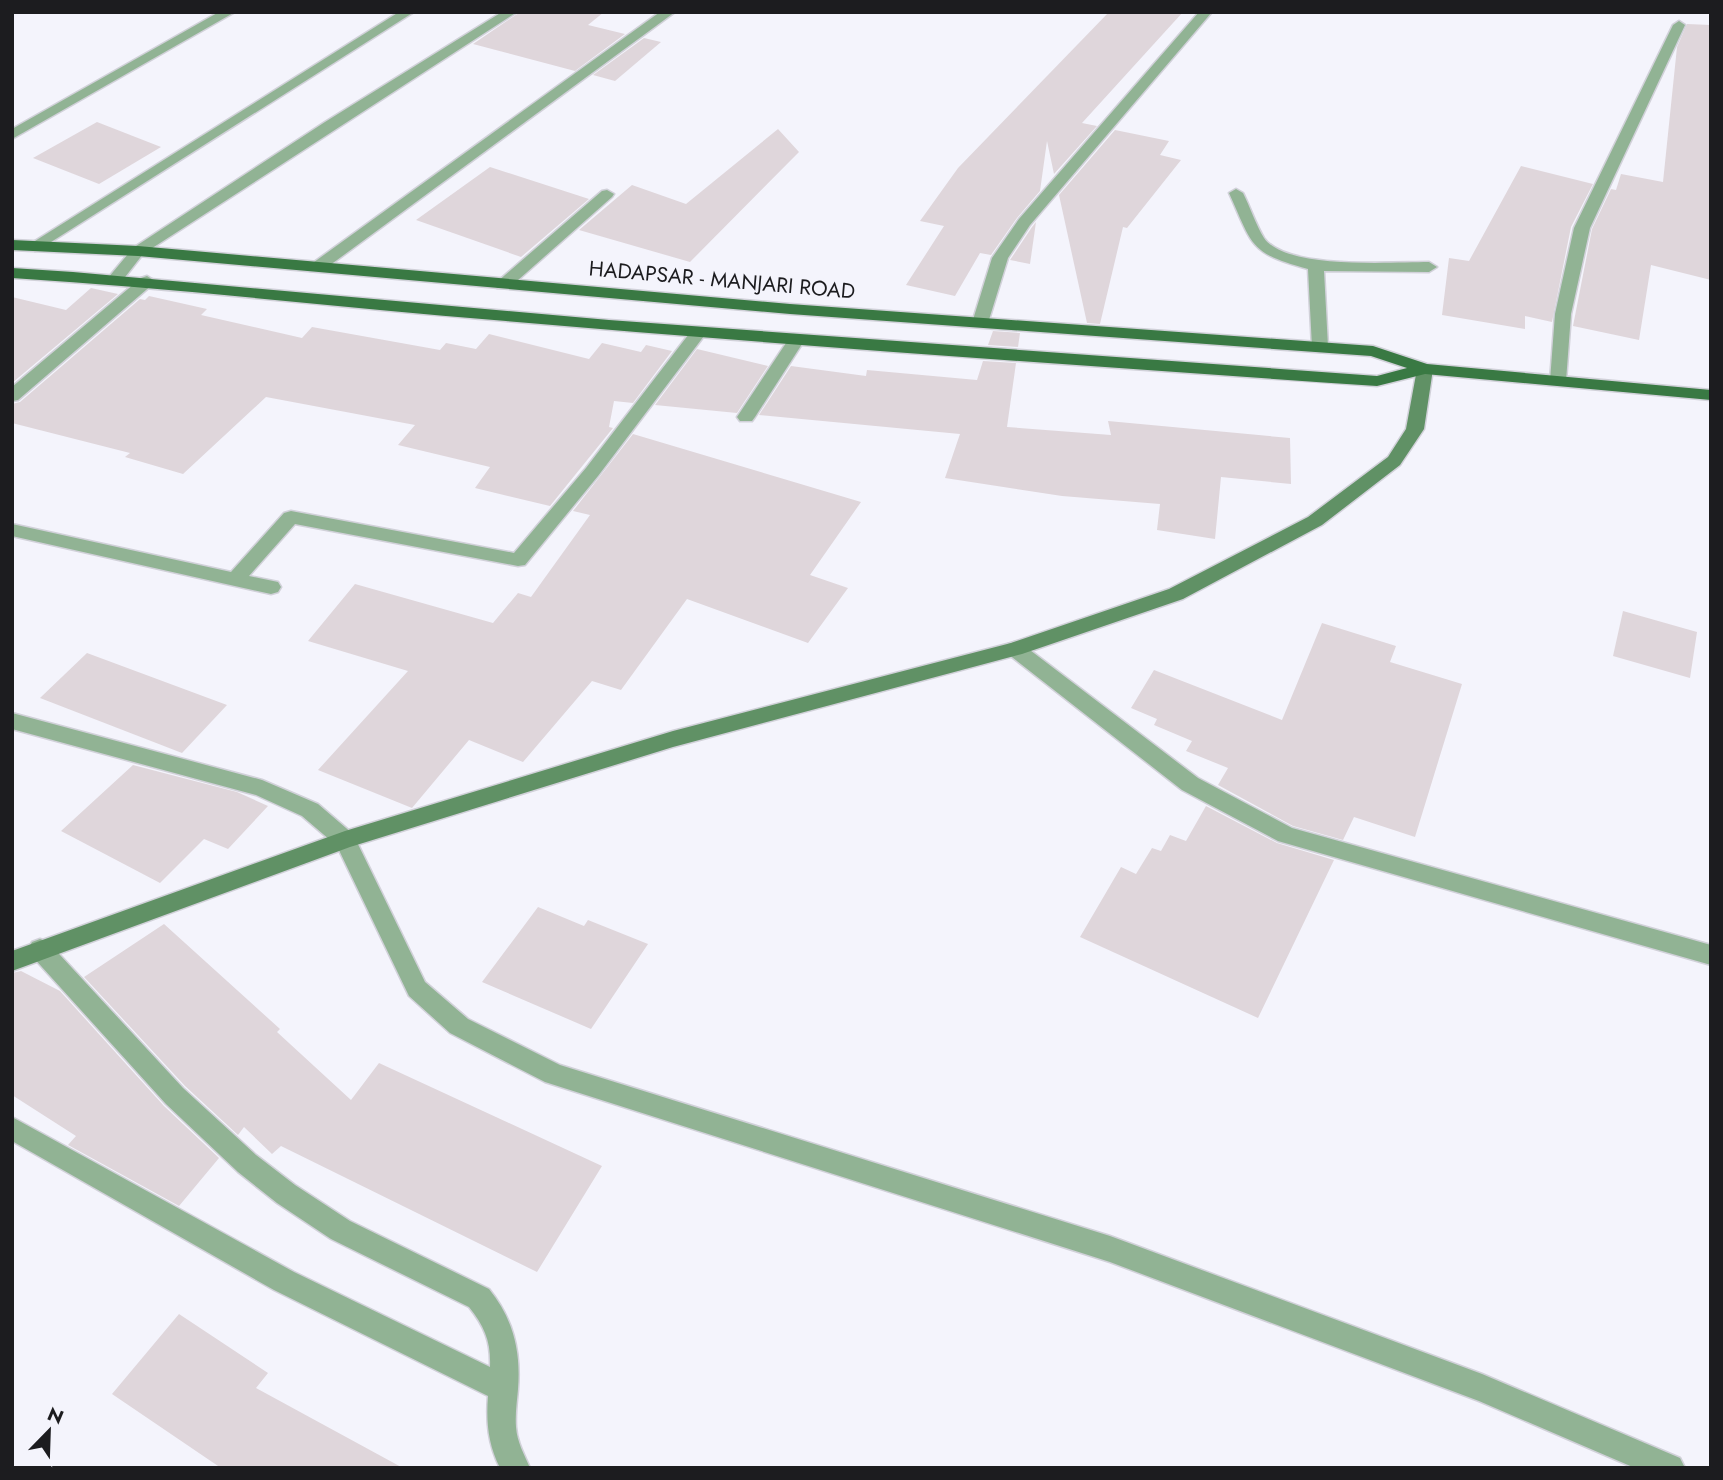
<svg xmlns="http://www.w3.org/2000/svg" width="1723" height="1480" viewBox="0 0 1723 1480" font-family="Jost,sans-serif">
<rect width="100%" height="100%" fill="#f4f4fc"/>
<g fill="#dfd6db">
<path d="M 520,12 L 604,12 L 588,25 L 625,34 L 575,71 L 473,44 Z"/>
<path d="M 1109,12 L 1183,12 L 1082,123 L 1097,126 L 1054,174 L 1047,141 L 1040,191 L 1017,218 L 991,255 L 980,253 L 955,296 L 906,285 L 944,226 L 920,221 L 958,168 Z"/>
<path d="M 1687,24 L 1711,25 L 1711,280 L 1651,265 L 1639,340 L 1573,326 L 1592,229 L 1611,189 L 1616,190 L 1621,174 L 1663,182 L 1677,47 Z"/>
<path d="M 644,38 L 661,42 L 615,81 L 593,75 Z"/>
<path d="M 97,122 L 161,147 L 99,184 L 33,158 Z"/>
<path d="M 778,129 L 799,152 L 690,262 L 579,230 L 632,185 L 686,204 Z"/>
<path d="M 1115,130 L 1169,141 L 1160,155 L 1181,160 L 1127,228 L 1123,227 L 1100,324 L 1087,323 L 1059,195 Z"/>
<path d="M 1521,166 L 1593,184 L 1571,227 L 1552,322 L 1525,316 L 1525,329 L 1442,315 L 1449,258 L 1469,261 Z"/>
<path d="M 490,167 L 589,199 L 521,257 L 416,220 Z"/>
<path d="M 1036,222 L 1030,264 L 1010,260 L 1032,227 Z"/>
<path d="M 91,288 L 118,294 L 12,383 L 12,297 L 66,310 Z"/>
<path d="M 149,296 L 207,309 L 201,315 L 302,338 L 312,327 L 440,350 L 446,343 L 476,349 L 489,334 L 589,359 L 602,343 L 641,352 L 646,345 L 672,351 L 633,403 L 614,401 L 609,427 L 613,428 L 550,506 L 475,488 L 490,467 L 398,445 L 415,425 L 266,397 L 183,474 L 125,457 L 130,453 L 12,423 L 12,404 L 20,402 L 140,299 L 145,300 Z"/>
<path d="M 993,331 L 1020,333 L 1018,347 L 988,345 Z"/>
<path d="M 697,349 L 768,366 L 737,413 L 655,405 Z"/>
<path d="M 983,361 L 1016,363 L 1007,427 L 1111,435 L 1108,421 L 1290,438 L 1291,484 L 1221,477 L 1215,539 L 1157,530 L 1160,504 L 1062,496 L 945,478 L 960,434 L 759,415 L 791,366 L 866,376 L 867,370 L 977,380 Z"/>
<path d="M 633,434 L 861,502 L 810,575 L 848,588 L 808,643 L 687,599 L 621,690 L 592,681 L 523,762 L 469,740 L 412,808 L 318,770 L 408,671 L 308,641 L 355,584 L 493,623 L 518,593 L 531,597 L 590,515 L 573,511 Z"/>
<path d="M 1623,611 L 1697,632 L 1690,678 L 1613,656 Z"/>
<path d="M 1322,623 L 1396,646 L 1390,662 L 1462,684 L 1415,837 L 1354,817 L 1343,840 L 1293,826 L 1218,785 L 1228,768 L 1186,751 L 1192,741 L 1154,725 L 1157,719 L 1131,708 L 1154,670 L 1282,720 Z"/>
<path d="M 87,653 L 227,705 L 182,753 L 40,698 Z"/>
<path d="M 133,765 L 237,792 L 268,806 L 228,849 L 204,839 L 160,883 L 61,831 Z"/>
<path d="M 1206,806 L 1277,843 L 1334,860 L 1258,1018 L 1080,937 L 1121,867 L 1136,874 L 1152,848 L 1161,851 L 1170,835 L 1186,841 Z"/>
<path d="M 538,907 L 584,926 L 588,920 L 648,944 L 591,1029 L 482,982 Z"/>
<path d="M 164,924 L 280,1029 L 277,1032 L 351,1100 L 379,1063 L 602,1166 L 537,1272 L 281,1146 L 272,1154 L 244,1127 L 238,1135 L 185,1086 L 84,977 Z"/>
<path d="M 21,971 L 60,991 L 164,1106 L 219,1158 L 179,1206 L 68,1145 L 76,1136 L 12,1095 L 12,973 Z"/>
<path d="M 179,1314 L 268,1373 L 256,1388 L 403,1468 L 221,1468 L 112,1394 Z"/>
</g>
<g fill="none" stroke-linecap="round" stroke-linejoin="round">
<g stroke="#d1d1d9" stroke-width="3">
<g id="street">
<path d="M 219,12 L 235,12 L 12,139 L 12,129 Z"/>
<path d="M 399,12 L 414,12 L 40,249 L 35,251 L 27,246 Z"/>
<path d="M 502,12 L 517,12 L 143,254 L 122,281 L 116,283 L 108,278 L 133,248 L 325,122 Z"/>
<path d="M 660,12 L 675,12 L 322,271 L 310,271 L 308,268 L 310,265 Z"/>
<path d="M 1199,12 L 1212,12 L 1030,225 L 1008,258 L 988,323 L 986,326 L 974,326 L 972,323 L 992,258 L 1019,219 Z"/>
<path d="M 1679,21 L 1685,25 L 1590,228 L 1571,314 L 1566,381 L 1564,385 L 1552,385 L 1550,381 L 1555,314 L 1574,228 L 1673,25 Z"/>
<path d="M 1236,189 L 1243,193 C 1250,207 1256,225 1264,238 C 1286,270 1392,262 1429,262 L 1437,267 L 1429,272 L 1324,271 L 1328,347 L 1320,352 L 1314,351 L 1312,347 L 1308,269 C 1249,253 1253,246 1229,193 Z"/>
<path d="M 607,190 L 614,194 L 612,197 L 509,288 L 497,288 L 495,285 L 497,282 L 602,191 Z"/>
<path d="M 147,276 L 155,281 L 153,284 L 18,400 L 12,401 L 12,387 L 141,278 Z"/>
<path d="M 698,328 L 706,333 L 704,336 L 598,476 L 525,565 L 518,566 L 295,524 L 249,576 L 278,582 L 281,587 L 278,592 L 271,594 L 12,536 L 12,524 L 231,572 L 284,513 L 291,511 L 514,553 L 586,468 L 692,330 Z"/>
<path d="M 796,336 L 804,341 L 755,417 L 752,421 L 740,421 L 737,417 L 790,337 Z"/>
<path d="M 1015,642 L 1022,644 L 1198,778 L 1292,828 L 1711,945 L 1711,965 L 1278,841 L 1182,790 L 1008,654 L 1005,649 L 1008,644 Z"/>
<path d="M 12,713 L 262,780 L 318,804 L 353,834 L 425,982 L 468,1019 L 560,1065 L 1110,1236 L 1482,1374 L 1680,1458 L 1685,1468 L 1635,1468 L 1479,1401 L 1110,1262 L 545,1082 L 450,1033 L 409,996 L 337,846 L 302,816 L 256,795 L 12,729 Z"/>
<path d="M 40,939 L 48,942 L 183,1088 L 256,1155 L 295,1185 L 350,1221 L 489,1289 C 513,1319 521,1350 518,1389 C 517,1401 515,1414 516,1427 C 517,1442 524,1454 530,1468 L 500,1468 C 488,1444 486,1422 488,1396 L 274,1290 L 12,1141 L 12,1117 L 294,1272 L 490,1367 C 491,1342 485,1327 469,1307 L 331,1239 L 277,1203 L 238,1172 L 166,1104 L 32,956 L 28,949 L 32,942 Z"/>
</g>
</g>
<g stroke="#d1d1d9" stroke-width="3">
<path id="secondary" d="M 1425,364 L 1433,369 L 1424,429 L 1400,465 L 1322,525 L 1183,599 L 1022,654 L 673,747 L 350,847 L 12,971 L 12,951 L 345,831 L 673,731 L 1011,643 L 1169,589 L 1308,517 L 1388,457 L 1406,429 L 1417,369 Z"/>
</g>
<g stroke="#d1d1d9" stroke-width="3">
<path id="primary" d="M 12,240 L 138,246 L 790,304 L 1373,346 L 1427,364 L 1711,390 L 1711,400 L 1425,374 L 1377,386 C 1086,366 796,346 506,321 C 341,308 177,288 12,278 L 12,268 L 73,272 L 609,320 L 1377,376 L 1407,368 L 1371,356 L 790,314 L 138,256 L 12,250 Z"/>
</g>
<use href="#street" fill="#91b394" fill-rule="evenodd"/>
<use href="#secondary" fill="#609165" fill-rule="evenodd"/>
<use href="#primary" fill="#397943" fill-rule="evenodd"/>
</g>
<g text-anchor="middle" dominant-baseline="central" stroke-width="5" stroke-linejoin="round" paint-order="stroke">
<g font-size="21" fill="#1c1c1f" stroke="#f4f4fc">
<text transform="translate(722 280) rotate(5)">HADAPSAR - MANJARI ROAD</text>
</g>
</g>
<rect width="1723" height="1480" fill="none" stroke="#1c1c1f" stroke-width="28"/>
<g transform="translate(49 1431) rotate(23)" stroke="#f4f4fc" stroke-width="5" paint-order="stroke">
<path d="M0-5L12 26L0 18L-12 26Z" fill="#1c1c1f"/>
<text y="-10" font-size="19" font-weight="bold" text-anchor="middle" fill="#1c1c1f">N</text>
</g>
</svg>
